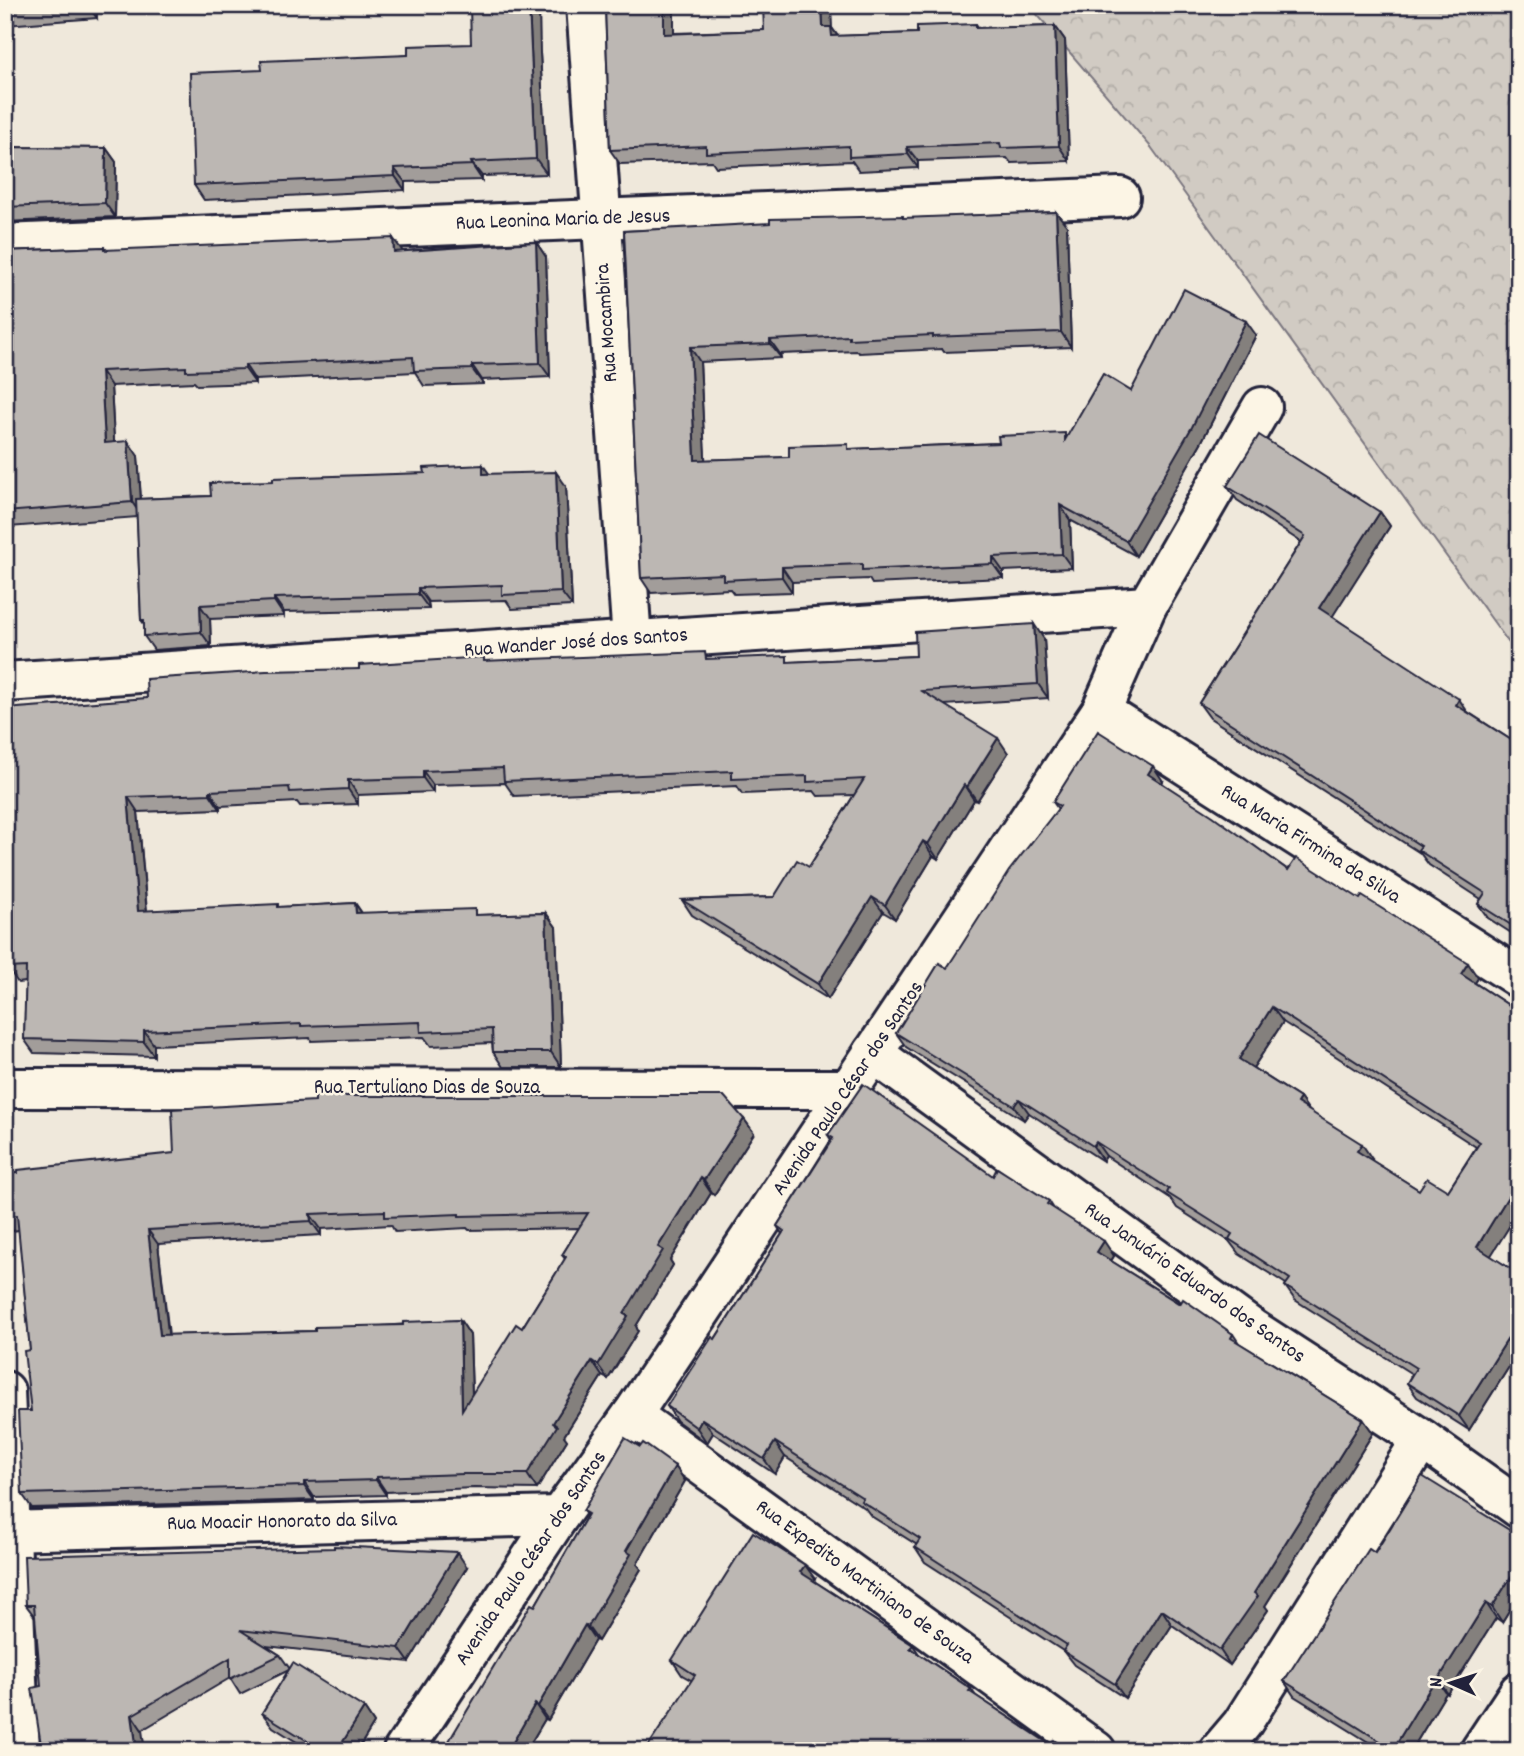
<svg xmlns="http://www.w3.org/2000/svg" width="1524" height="1756" viewBox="0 0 1524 1756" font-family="Dekko,sans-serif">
<defs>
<pattern id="forest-crowns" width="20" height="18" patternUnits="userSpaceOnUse" patternTransform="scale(1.75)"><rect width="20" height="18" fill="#d1cbc3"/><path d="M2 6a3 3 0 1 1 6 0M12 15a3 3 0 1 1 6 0" fill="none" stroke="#b3aea8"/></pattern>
</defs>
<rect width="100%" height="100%" fill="#efe8db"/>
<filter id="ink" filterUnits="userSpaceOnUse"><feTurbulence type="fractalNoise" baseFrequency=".0143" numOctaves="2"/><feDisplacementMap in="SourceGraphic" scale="14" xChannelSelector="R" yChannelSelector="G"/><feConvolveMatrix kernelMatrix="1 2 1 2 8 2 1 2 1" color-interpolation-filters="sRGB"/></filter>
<g filter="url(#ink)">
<path fill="url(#forest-crowns)" stroke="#7a767f" stroke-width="2" d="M 1029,5 L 1519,5 L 1519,657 L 1151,147 Z"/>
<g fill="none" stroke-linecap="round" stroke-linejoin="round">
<g stroke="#22223b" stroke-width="44">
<g id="minor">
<path d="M 586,5 L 632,640"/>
<path d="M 5,244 L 1120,197"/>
<path d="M 5,682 L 1147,606"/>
<path d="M 1101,711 L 1519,978"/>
<path d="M 873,1053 L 1254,1330 L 1422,1439 L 1519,1508"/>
<path d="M 5,1088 L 848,1089"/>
<path d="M 5,1391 L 20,1751"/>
<path d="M 632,1415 L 1096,1751"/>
<path d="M 5,1531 L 559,1516"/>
<path d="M 403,1751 L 559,1516 L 632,1415 L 1101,711 L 1147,606 L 1262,407"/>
<path d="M 1219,1751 L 1242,1724 L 1422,1439"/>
<path d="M 1480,1751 L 1519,1692"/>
</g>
</g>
<use href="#minor" stroke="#fcf5e5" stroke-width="38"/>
</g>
<g fill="#a29d9a" stroke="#22223b" stroke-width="2" fill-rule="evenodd">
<path d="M 5,5 L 96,5 L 97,18 L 5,25 Z"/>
<path d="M 605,5 L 674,5 L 674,33 L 832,28 L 838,36 L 917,33 L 976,24 L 979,28 L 1055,26 L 1065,40 L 1069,161 L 1011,163 L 1007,158 L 918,161 L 918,168 L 859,171 L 852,161 L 716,167 L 712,161 L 620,164 L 610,150 Z"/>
<path d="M 540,53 L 547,174 L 482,176 L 482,180 L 405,182 L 405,190 L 204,200 L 194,185 L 262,70 L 408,55 Z"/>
<path d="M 5,147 L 106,148 L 116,162 L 115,217 L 5,222 Z"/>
<path d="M 1056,212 L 1067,226 L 1071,347 L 944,352 L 942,349 L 859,353 L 858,351 L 780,354 L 781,358 L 700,362 L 705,460 L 789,457 L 852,449 L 999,443 L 1067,436 L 1131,391 L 1256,335 L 1202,441 L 1136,556 L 1070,520 L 1072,568 L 1003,571 L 1003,578 L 872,584 L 869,579 L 792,582 L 792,592 L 734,594 L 730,589 L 651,593 L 641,578 L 624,231 Z"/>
<path d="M 536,242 L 546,257 L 550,377 L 482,380 L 483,384 L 424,386 L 415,372 L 255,380 L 255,383 L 197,385 L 194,382 L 111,386 L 114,442 L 138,456 L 141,499 L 211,496 L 490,474 L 566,486 L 572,606 L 512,609 L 506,600 L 428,602 L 429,609 L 284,612 L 284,616 L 210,619 L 211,646 L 154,650 L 144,636 L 144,624 L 141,620 L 137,517 L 9,527 L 5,522 L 5,251 L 104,247 L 107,250 L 403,251 Z"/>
<path d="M 1227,486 L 1380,512 L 1390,526 L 1332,616 L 1468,712 L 1519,745 L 1519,938 L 1488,918 L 1478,904 L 1481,899 L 1429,865 L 1420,853 L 1210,718 L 1199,703 L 1301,542 L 1237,500 Z"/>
<path d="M 1044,639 L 1048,698 L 944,705 L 1008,753 L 977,801 L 974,800 L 938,859 L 933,856 L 895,919 L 883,912 L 828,999 L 692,915 L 682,900 L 774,897 L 809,867 L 854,795 L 818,796 L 814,791 L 742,794 L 737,786 L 514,796 L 505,783 L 433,785 L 433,792 L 358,795 L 358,804 L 300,806 L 297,802 L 220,806 L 220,809 L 138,812 L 147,911 L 280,907 L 355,903 L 362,913 L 479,915 L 546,913 L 556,927 L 561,1067 L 503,1067 L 493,1052 L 492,1043 L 431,1046 L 424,1037 L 311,1041 L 310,1038 L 154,1045 L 154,1056 L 34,1053 L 24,1039 L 26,982 L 18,983 L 8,968 L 147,698 L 359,669 L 487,661 L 711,659 L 790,662 L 916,656 Z"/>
<path d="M 1163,781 L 1162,783 L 1288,870 L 1478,978 L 1475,983 L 1519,1012 L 1519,1211 L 1490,1256 L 1519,1274 L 1519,1351 L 1469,1430 L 1417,1397 L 1407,1383 L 1412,1374 L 1295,1300 L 1285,1286 L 1286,1284 L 1239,1254 L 1229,1241 L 1177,1208 L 1170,1198 L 1106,1156 L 1103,1161 L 1029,1113 L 1024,1120 L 906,1047 L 896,1033 L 947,968 L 1058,809 L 1053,802 ZM 1283,1022 L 1476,1147 L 1448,1191 L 1419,1190 L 1371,1160 L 1372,1159 L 1309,1111 L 1300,1098 L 1253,1068 Z"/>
<path d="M 744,1119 L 754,1133 L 714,1195 L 711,1193 L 670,1260 L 673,1265 L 636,1326 L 638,1331 L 608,1379 L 602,1376 L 564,1436 L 567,1440 L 537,1489 L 474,1488 L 386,1492 L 386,1495 L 314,1497 L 314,1500 L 32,1508 L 22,1494 L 31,1411 L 30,1350 L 19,1230 L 5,1232 L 5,1174 ZM 391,1225 L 395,1232 L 467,1228 L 469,1230 L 579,1228 L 562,1255 L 565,1259 L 522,1328 L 472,1395 L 470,1335 L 460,1320 L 315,1331 L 169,1335 L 158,1244 L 321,1235 L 321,1229 Z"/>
<path d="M 828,1135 L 993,1176 L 1049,1201 L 1054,1209 L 1114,1256 L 1111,1261 L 1180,1304 L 1233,1334 L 1239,1343 L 1363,1419 L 1373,1433 L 1265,1606 L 1268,1610 L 1230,1665 L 1172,1625 L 1125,1698 L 1074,1665 L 1063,1651 L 925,1562 L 915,1547 L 917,1545 L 871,1516 L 865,1508 L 785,1457 L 775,1474 L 713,1433 L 707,1443 L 677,1421 L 667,1406 L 715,1339 L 782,1234 L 777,1226 L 831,1140 Z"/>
<path d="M 640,1447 L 675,1466 L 685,1481 L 637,1564 L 641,1569 L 598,1641 L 595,1640 L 548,1720 L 545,1719 L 526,1751 L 535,1606 L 587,1516 L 583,1511 Z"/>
<path d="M 1519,1536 L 1519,1594 L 1502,1622 L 1496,1618 L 1448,1694 L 1446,1693 L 1411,1751 L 1383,1751 L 1294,1696 L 1284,1681 L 1375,1553 Z"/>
<path d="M 467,1567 L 409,1662 L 266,1646 L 280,1655 L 290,1669 L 364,1708 L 374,1723 L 357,1751 L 311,1751 L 273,1727 L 262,1713 L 289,1670 L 240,1694 L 230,1678 L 142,1730 L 35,1617 L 26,1605 Z"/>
<path d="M 815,1579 L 814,1581 L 913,1645 L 919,1654 L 971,1689 L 976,1696 L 1051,1745 L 691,1680 L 682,1675 L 672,1660 Z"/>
</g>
<g fill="#84807d" stroke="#22223b" stroke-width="2">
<path d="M 87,5 L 96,5 L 97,18 Z"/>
<path d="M 529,5 L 539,5 L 540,53 L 547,174 L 536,159 Z"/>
<path d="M 664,5 L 674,5 L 674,48 L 664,34 Z"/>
<path d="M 822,5 L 831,5 L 832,28 L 841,41 L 842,51 L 823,27 Z"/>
<path d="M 1055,26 L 1065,40 L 1069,161 L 1059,146 Z"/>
<path d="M 907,147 L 918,161 L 918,168 L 908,154 Z"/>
<path d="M 106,148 L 116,162 L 115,217 L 105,203 Z"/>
<path d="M 471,162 L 482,176 L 482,180 L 472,165 Z"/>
<path d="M 394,168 L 405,182 L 405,190 L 395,176 Z"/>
<path d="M 1056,212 L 1067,226 L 1071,347 L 1061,332 Z"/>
<path d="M 393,238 L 404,253 L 394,252 Z"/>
<path d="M 536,242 L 546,257 L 550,377 L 540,363 Z"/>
<path d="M 1246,321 L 1256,335 L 1202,441 L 1136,556 L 1126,541 Z"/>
<path d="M 770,340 L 780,354 L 781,358 L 770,344 Z"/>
<path d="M 690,347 L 700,362 L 706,474 L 695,460 Z"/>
<path d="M 245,365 L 255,380 L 255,383 L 245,369 Z"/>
<path d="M 472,365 L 482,380 L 483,384 L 472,369 Z"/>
<path d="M 101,371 L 111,386 L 115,457 L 105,443 Z"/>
<path d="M 128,441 L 138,456 L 142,517 L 132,502 Z"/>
<path d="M 483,465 L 493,479 L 483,474 Z"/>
<path d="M 556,472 L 566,486 L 572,606 L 561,592 Z"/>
<path d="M 1060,505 L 1070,520 L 1072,568 L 1062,554 Z"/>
<path d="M 1380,512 L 1390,526 L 1329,622 L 1319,608 Z"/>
<path d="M 993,557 L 1003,571 L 1003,578 L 993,564 Z"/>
<path d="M 782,567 L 792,582 L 792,592 L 782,577 Z"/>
<path d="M 418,588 L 428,602 L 429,609 L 418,594 Z"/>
<path d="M 274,598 L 284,612 L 284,616 L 274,601 Z"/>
<path d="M 200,605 L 210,619 L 211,646 L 201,632 Z"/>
<path d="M 1034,624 L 1044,639 L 1048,698 L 1038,684 Z"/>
<path d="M 1459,699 L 1469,714 L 1456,705 Z"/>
<path d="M 998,738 L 1008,753 L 977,801 L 967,787 Z"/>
<path d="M 1153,766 L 1163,781 L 1158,789 L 1148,774 Z"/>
<path d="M 423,771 L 433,785 L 433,792 L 423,778 Z"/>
<path d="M 348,780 L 358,795 L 358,804 L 348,789 Z"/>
<path d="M 964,785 L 974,800 L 938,859 L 928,844 Z"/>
<path d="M 210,791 L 220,806 L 220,809 L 210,794 Z"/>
<path d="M 128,797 L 138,812 L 148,926 L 138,911 Z"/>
<path d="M 923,841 L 933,856 L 895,919 L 885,905 Z"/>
<path d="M 872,897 L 883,912 L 828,999 L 818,984 Z"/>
<path d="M 355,903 L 365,918 L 356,913 Z"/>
<path d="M 546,913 L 556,927 L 561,1067 L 551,1052 Z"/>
<path d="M 1468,963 L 1478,978 L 1471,989 L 1461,974 Z"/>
<path d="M 1272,1007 L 1283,1022 L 1249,1074 L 1239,1059 Z"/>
<path d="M 144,1031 L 154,1045 L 154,1056 L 144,1042 Z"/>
<path d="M 1300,1098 L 1310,1112 L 1297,1103 Z"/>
<path d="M 1019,1099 L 1029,1113 L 1024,1120 L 1014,1106 Z"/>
<path d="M 744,1119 L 754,1133 L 714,1195 L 704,1180 Z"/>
<path d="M 1096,1142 L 1106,1156 L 1103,1161 L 1093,1146 Z"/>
<path d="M 1362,1144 L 1372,1159 L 1367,1165 L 1357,1151 Z"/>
<path d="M 701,1178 L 711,1193 L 670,1260 L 673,1265 L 636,1326 L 638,1331 L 608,1379 L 598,1365 L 658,1247 Z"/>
<path d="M 1512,1190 L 1519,1199 L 1519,1211 L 1487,1262 L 1477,1247 Z"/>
<path d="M 310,1214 L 321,1229 L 321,1235 L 311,1221 Z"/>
<path d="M 148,1230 L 158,1244 L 170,1350 L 160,1335 Z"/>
<path d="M 1104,1241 L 1114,1256 L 1107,1267 L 1097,1252 Z"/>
<path d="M 460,1320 L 470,1335 L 473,1425 L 462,1410 Z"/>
<path d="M 1519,1321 L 1519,1351 L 1469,1430 L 1459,1416 Z"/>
<path d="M 592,1361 L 602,1376 L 564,1436 L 567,1440 L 537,1489 L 527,1474 L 553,1423 Z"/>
<path d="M 702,1419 L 713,1433 L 707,1443 L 697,1428 Z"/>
<path d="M 1363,1419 L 1373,1433 L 1265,1606 L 1268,1610 L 1230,1665 L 1220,1650 L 1254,1593 Z"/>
<path d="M 775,1442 L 785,1457 L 775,1474 L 764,1459 Z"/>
<path d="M 675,1466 L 685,1481 L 637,1564 L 641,1569 L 598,1641 L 588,1627 L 626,1551 Z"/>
<path d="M 376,1477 L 386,1492 L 386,1495 L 376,1480 Z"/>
<path d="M 304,1482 L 314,1497 L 314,1500 L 304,1486 Z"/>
<path d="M 457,1552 L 467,1567 L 409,1662 L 399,1648 Z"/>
<path d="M 1519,1564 L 1519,1594 L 1502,1622 L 1492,1607 Z"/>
<path d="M 805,1565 L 815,1579 L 811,1587 L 800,1572 Z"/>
<path d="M 1486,1603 L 1496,1618 L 1448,1694 L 1438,1680 Z"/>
<path d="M 1162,1610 L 1172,1625 L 1125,1698 L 1115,1684 Z"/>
<path d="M 585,1625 L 595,1640 L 548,1720 L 538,1706 Z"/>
<path d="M 1436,1678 L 1446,1693 L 1411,1751 L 1395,1751 L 1393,1749 Z"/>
<path d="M 535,1704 L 545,1719 L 526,1751 L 508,1751 Z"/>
<path d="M 364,1708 L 374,1723 L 357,1751 L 337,1751 Z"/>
<path d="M 132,1715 L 142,1730 L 145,1751 L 137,1751 Z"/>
</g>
<g fill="#bcb7b3" stroke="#22223b" stroke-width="2" fill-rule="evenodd">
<path d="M 5,5 L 69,5 L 5,10 Z"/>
<path d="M 470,5 L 529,5 L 536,159 L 471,162 L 472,165 L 394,168 L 395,176 L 194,185 L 190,73 L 262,70 L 261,61 L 408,55 L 408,46 L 471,44 Z"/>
<path d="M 605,5 L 664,5 L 664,34 L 764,30 L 763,5 L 822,5 L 823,27 L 831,27 L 832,36 L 917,33 L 917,26 L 976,24 L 976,28 L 1055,26 L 1059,146 L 1001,148 L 1000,143 L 907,147 L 908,154 L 849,157 L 849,146 L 706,153 L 706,146 L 610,150 Z"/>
<path d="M 5,147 L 106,148 L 105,203 L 5,207 Z"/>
<path d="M 1056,212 L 1061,332 L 933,337 L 933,335 L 849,339 L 849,336 L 770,340 L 770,344 L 690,347 L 695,460 L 789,457 L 789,446 L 848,444 L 848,449 L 999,443 L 998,436 L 1065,433 L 1065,440 L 1103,374 L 1131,391 L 1184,289 L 1246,321 L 1192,427 L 1126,541 L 1060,505 L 1062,554 L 993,557 L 993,564 L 862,570 L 862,564 L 782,567 L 782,577 L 723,580 L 723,574 L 641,578 L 624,231 L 770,223 L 770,219 L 903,216 L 903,218 Z"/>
<path d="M 393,238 L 394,252 L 536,242 L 540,363 L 472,365 L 472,369 L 414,371 L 413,357 L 245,365 L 245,369 L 186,371 L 186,367 L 101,371 L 105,443 L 128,441 L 132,502 L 5,512 L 5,251 L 104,247 L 104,250 Z"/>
<path d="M 1259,435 L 1380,512 L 1319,608 L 1459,699 L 1456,705 L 1519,745 L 1519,930 L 1478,904 L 1485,893 L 1418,850 L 1421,846 L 1199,703 L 1305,536 L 1227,486 Z"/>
<path d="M 483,465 L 483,474 L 556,472 L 561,592 L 502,595 L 502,585 L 418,588 L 418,594 L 274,598 L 274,601 L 200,605 L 201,632 L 144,636 L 144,620 L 141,620 L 136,499 L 211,496 L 210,483 L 273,481 L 273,478 L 425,473 L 424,468 Z"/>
<path d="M 1034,624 L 1038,684 L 922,691 L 998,738 L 967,787 L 964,785 L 928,844 L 923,841 L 885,905 L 872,897 L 818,984 L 682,900 L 774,897 L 797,860 L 809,867 L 864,779 L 807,782 L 807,776 L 732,779 L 732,771 L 504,781 L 503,768 L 423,771 L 423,778 L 348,780 L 348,789 L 290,792 L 289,787 L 210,791 L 210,794 L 128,797 L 138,911 L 278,904 L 278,907 L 355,903 L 356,913 L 475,909 L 475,915 L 546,913 L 551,1052 L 493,1052 L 492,1029 L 421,1032 L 420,1022 L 301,1026 L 301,1024 L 144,1031 L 144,1042 L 24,1039 L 26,967 L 8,968 L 5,927 L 5,709 L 147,698 L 146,679 L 266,671 L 359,669 L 359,665 L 484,657 L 484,661 L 705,652 L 706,659 L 787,656 L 787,662 L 916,656 L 915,632 Z"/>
<path d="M 1098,731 L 1153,766 L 1148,774 L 1213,816 L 1288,870 L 1296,858 L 1360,899 L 1362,896 L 1468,963 L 1461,974 L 1519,1012 L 1519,1194 L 1512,1190 L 1477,1247 L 1519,1274 L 1519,1321 L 1459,1416 L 1407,1383 L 1416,1368 L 1285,1286 L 1290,1279 L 1229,1239 L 1232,1234 L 1167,1193 L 1169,1189 L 1096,1142 L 1093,1146 L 1019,1099 L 1014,1106 L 896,1033 L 939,963 L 947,968 L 1009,871 L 1060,806 L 1053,802 ZM 1272,1007 L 1480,1142 L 1448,1191 L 1427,1178 L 1419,1190 L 1357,1151 L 1362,1144 L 1297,1103 L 1300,1098 L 1239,1059 Z"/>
<path d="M 863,1084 L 993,1176 L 997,1168 L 1049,1201 L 1047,1204 L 1104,1241 L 1097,1252 L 1180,1304 L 1183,1299 L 1233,1334 L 1231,1338 L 1363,1419 L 1254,1593 L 1258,1596 L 1220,1650 L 1162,1610 L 1115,1684 L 1063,1651 L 1067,1645 L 915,1547 L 920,1539 L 861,1501 L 863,1498 L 775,1442 L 764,1459 L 702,1419 L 697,1428 L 667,1406 L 712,1337 L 715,1339 L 784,1231 L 777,1226 L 833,1138 L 828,1135 Z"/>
<path d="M 315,1096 L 724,1096 L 744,1119 L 704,1180 L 701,1178 L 658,1247 L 663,1250 L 624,1314 L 628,1316 L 598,1365 L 592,1361 L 553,1423 L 557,1426 L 527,1474 L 464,1474 L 376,1477 L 376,1480 L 304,1482 L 304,1486 L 22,1494 L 18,1411 L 31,1411 L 24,1351 L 30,1350 L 17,1215 L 5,1216 L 5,1174 L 18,1173 L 18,1170 L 174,1153 L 172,1109 L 315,1101 ZM 385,1211 L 385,1217 L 459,1214 L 459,1216 L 588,1213 L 562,1255 L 566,1257 L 522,1328 L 516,1324 L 462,1410 L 460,1320 L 403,1322 L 403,1325 L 315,1327 L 315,1331 L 160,1335 L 148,1230 L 311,1221 L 310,1214 Z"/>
<path d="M 625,1438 L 640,1447 L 643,1443 L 675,1466 L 626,1551 L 631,1554 L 588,1627 L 585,1625 L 538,1706 L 535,1704 L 508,1751 L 443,1751 L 531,1604 L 535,1606 L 588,1514 L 583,1511 Z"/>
<path d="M 1422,1476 L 1519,1536 L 1519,1564 L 1492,1607 L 1486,1603 L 1438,1680 L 1436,1678 L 1393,1749 L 1284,1681 L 1369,1549 L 1375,1553 Z"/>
<path d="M 753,1532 L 805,1565 L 800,1572 L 913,1645 L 910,1648 L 971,1689 L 969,1691 L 1051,1745 L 1054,1740 L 1068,1751 L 645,1751 L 695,1675 L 672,1660 Z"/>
<path d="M 334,1546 L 457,1552 L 399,1648 L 240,1630 L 280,1655 L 230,1679 L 230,1658 L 132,1715 L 137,1751 L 42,1751 L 32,1688 L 41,1686 L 34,1605 L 26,1605 L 24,1556 L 334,1548 Z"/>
<path d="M 293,1663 L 364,1708 L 337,1751 L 324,1751 L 262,1713 Z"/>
</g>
</g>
<g text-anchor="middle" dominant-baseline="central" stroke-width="5" stroke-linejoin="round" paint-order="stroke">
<g font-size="21" fill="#22223b" stroke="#fcf5e5">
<text transform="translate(563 221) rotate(-2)">Rua Leonina Maria de Jesus</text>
<text transform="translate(608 323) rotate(-94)">Rua Mocambira</text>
<text transform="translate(576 644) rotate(-4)">Rua Wander José dos Santos</text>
<text transform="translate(1310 845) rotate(32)">Rua Maria Firmina da Silva</text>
<text x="427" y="1089">Rua Tertuliano Dias de Souza</text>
<text transform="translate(849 1089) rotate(-56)">Avenida Paulo César dos Santos</text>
<text transform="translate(1194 1284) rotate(35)">Rua Januário Eduardo dos Santos</text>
<text transform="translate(282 1523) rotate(-1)">Rua Moacir Honorato da Silva</text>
<text transform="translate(532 1559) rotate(-56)">Avenida Paulo César dos Santos</text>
<text transform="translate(864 1583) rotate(36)">Rua Expedito Martiniano de Souza</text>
</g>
</g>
<rect width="1524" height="1756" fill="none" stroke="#fcf5e5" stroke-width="28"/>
<rect x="14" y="14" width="1496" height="1728" fill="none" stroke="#22223b" stroke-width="2.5" filter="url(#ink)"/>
<g transform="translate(1451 1683) rotate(273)" stroke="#fcf5e5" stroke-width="5" paint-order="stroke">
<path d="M0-5L12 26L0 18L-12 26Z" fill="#22223b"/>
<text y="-10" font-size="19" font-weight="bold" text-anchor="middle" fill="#22223b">N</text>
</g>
</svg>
